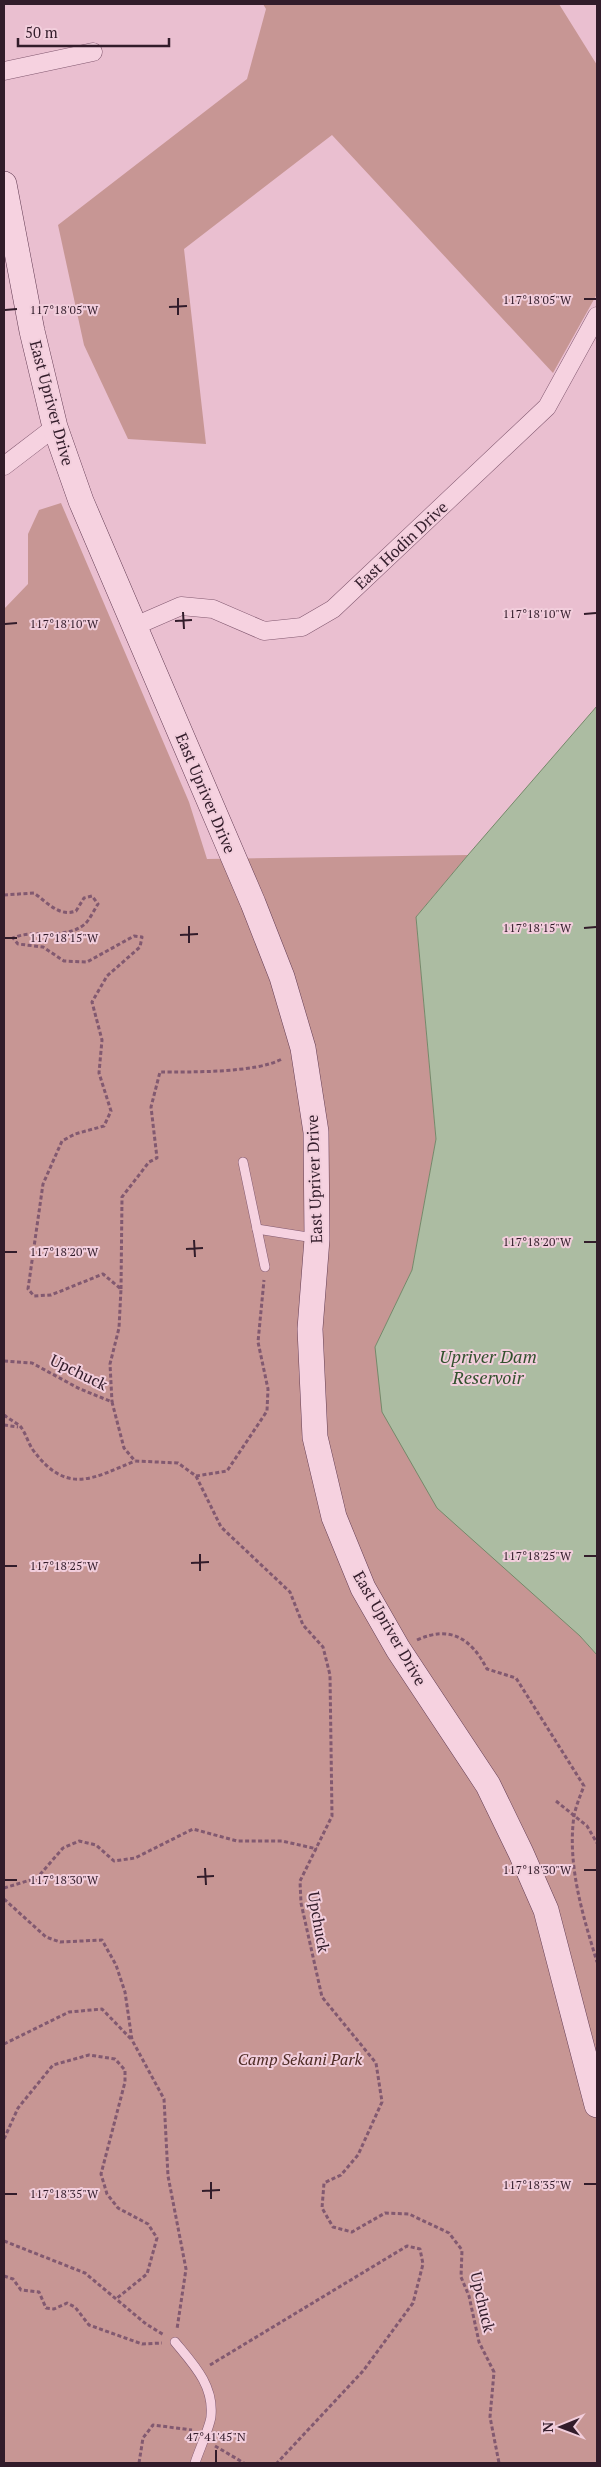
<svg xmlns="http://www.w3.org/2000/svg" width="601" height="2467" viewBox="0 0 601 2467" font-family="'PT Serif',serif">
<rect width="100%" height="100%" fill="#eabfd0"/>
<g fill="#c79694">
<path d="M 263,4 L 559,4 L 597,65 L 597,294 L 553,373 L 332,135 L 184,249 L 206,444 L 128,439 L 84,345 L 58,225 L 247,79 L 266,9 Z"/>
<path d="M 61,503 L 189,802 L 207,859 L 468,855 L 416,917 L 436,1139 L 412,1270 L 375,1347 L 580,1636 L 597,1655 L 597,2463 L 4,2463 L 4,609 L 28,584 L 28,534 L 39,510 Z"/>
</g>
<path fill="#acbca2" stroke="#75896a" d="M 597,706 L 597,1655 L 580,1636 L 437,1508 L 382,1412 L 375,1347 L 412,1270 L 436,1139 L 416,917 L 468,855 Z"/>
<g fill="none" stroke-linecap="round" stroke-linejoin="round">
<g stroke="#825970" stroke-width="10">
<g id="service">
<path d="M 243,1162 L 265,1267"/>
<path d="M 257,1229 L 314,1238"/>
<path d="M 175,2342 C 193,2364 214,2385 211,2416 C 211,2424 198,2453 195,2463"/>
</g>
</g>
<g stroke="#825970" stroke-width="19">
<g id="minor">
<path d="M 4,71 L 93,52"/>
<path d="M 4,466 L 55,427"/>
<path d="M 135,626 L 181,606 L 213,609 L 264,631 L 302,627 L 333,609 L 547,407 L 597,316"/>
</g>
</g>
<g stroke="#633c53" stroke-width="26">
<path id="secondary" d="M 4,184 L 32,331 L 55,427 L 81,501 L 253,903 L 282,977 L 303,1048 L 316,1132 L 317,1239 L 310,1329 L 315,1437 L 334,1517 L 363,1588 L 398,1649 L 488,1785 L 521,1853 L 546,1910 L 597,2105"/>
</g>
<g stroke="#825970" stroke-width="3" stroke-dasharray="4 2.5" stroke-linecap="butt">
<path d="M 4,895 L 34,893 C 48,903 59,917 76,911 L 84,898 L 92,896 L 98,904 C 94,910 90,919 85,924 C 64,941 36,928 13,938 L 18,944 L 43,947 L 64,961 L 87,962 L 134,936 L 142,937 L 140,947 L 107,976 L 92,1002 L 102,1040 L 99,1073 L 111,1111 L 104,1126 L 75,1134 L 62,1141 L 43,1184 L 28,1289 L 34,1296 L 51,1295 L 103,1274 L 121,1289 L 119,1328 L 110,1364 L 112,1402"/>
<path d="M 121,1289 L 122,1197 L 149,1162 L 157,1158 L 151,1107 L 160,1072 C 191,1072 256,1073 282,1059"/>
<path d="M 4,1361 L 32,1363 L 78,1388 L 112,1402 L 124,1448 L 135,1461 L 178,1463 L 196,1476 L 221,1527 L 290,1592 L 303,1625 L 323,1647 L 330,1675 L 332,1816 L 300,1881 L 301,1903 L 322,1997 L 376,2063 L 382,2102 L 358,2155 L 341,2175 L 324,2183 L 322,2208 L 333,2227 L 352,2232 L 385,2213 L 409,2214 L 449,2233 L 462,2250 L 461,2277 L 469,2296 L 479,2342 L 494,2372 L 490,2417 L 499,2463"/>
<path d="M 4,1415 C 9,1419 15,1422 20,1426 C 26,1433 28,1443 33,1450 C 67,1496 93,1478 135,1461"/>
<path d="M 4,1425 L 18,1427"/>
<path d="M 196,1476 L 227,1471 L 267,1411 L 268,1389 L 258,1342 L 264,1280"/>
<path d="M 417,1640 C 450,1625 471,1638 487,1669 L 516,1678 L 584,1786 C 580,1796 576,1806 574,1816 C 567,1865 583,1916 597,1962"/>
<path d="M 556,1801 L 587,1826 L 597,1843"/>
<path d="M 4,1888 L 37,1878 L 63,1848 L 79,1841 L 96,1845 L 114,1861 L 135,1858 L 193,1829 L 237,1841 L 282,1841 L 317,1849"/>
<path d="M 4,1899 L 46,1937 L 60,1942 L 102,1940 L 116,1965 L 125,1992 L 132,2040 L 164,2099 L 168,2176 L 186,2269 L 177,2329"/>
<path d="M 4,2044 L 69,2012 L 102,2009 L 132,2040"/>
<path d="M 4,2139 L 18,2108 L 53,2065 L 89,2055 L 115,2059 L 125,2070 L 125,2082 L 101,2174 L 107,2194 L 118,2208 L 148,2224 L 157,2238 L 147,2274 L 116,2299"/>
<path d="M 4,2241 L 85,2273 L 146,2324 L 164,2335"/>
<path d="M 4,2276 L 13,2279 L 21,2290 L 39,2292 L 46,2308 L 54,2309 L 67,2303 L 75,2307 L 89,2325 L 142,2344 L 162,2343"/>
<path d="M 210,2365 L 407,2246 L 420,2249 L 423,2264 L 413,2303 L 363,2371 L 277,2463"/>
<path d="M 215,2446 L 244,2463"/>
<path d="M 139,2463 L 143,2438 L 153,2425 L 192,2430"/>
</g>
<use href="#service" stroke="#f6d2e0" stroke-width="9"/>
<use href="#minor" stroke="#f6d2e0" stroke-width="18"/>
<use href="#secondary" stroke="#f6d2e0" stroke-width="25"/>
</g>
<path fill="none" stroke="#321c2a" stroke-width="2" d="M 178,298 L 178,315M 584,299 L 596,299M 169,307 L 187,306M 5,310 L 17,309M 183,612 L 184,629M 584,614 L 596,613M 175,621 L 192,620M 5,624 L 17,623M 189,926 L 189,943M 584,928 L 596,927M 180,935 L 198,934M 5,938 L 17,938M 194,1240 L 195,1257M 584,1242 L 596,1242M 186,1249 L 203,1248M 5,1252 L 17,1252M 200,1554 L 200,1571M 584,1556 L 596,1556M 191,1563 L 209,1562M 5,1566 L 17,1566M 205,1868 L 206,1885M 584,1870 L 596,1870M 197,1877 L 214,1876M 5,1880 L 17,1880M 211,2182 L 211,2199M 584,2184 L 596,2184M 202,2191 L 220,2190M 5,2194 L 17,2194M 216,2450 L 216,2462"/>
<g text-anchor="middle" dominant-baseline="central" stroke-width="4" stroke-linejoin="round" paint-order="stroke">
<g font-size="16" fill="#321c2a" stroke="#f2cedc">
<text transform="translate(52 403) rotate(75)">East Upriver Drive</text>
<text transform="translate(401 545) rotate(-43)">East Hodin Drive</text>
<text transform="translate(206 793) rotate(67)">East Upriver Drive</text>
<text transform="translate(314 1179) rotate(-92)">East Upriver Drive</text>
<text transform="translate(79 1372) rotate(26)">Upchuck</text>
<text transform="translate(390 1628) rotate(60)">East Upriver Drive</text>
<text transform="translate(319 1922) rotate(80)">Upchuck</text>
<text transform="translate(483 2302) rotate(77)">Upchuck</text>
</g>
<g font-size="16" font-style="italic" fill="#4d2b24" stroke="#f2cedc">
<text x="300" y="2059">Camp Sekani Park</text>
</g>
<g font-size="18" font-style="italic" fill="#32512d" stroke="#f2cedc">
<text x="488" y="1356">Upriver Dam<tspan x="488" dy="21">Reservoir</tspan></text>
</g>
</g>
<g font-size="12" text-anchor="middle" fill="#321c2a" stroke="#f2cedc" stroke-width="4" stroke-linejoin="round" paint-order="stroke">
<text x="537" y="304">117°18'05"W</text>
<text x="64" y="314">117°18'05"W</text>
<text x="537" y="618">117°18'10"W</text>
<text x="64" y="628">117°18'10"W</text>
<text x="537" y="932">117°18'15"W</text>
<text x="64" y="942">117°18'15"W</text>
<text x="537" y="1246">117°18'20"W</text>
<text x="64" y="1256">117°18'20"W</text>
<text x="537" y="1560">117°18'25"W</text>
<text x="64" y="1570">117°18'25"W</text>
<text x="537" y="1874">117°18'30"W</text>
<text x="64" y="1884">117°18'30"W</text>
<text x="537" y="2189">117°18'35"W</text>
<text x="64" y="2198">117°18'35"W</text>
<text x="216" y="2441">47°41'45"N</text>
</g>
<rect width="601" height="2467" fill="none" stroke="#321c2a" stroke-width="10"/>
<g transform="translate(561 2427) rotate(269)" stroke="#f2cedc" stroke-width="4" paint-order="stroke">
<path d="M0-4L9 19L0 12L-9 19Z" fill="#321c2a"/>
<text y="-8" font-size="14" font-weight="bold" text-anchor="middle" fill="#321c2a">N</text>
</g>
<path d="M18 38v8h151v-8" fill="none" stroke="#321c2a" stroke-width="2.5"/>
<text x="25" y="38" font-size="15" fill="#321c2a" stroke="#f2cedc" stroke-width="4" paint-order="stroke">50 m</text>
</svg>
